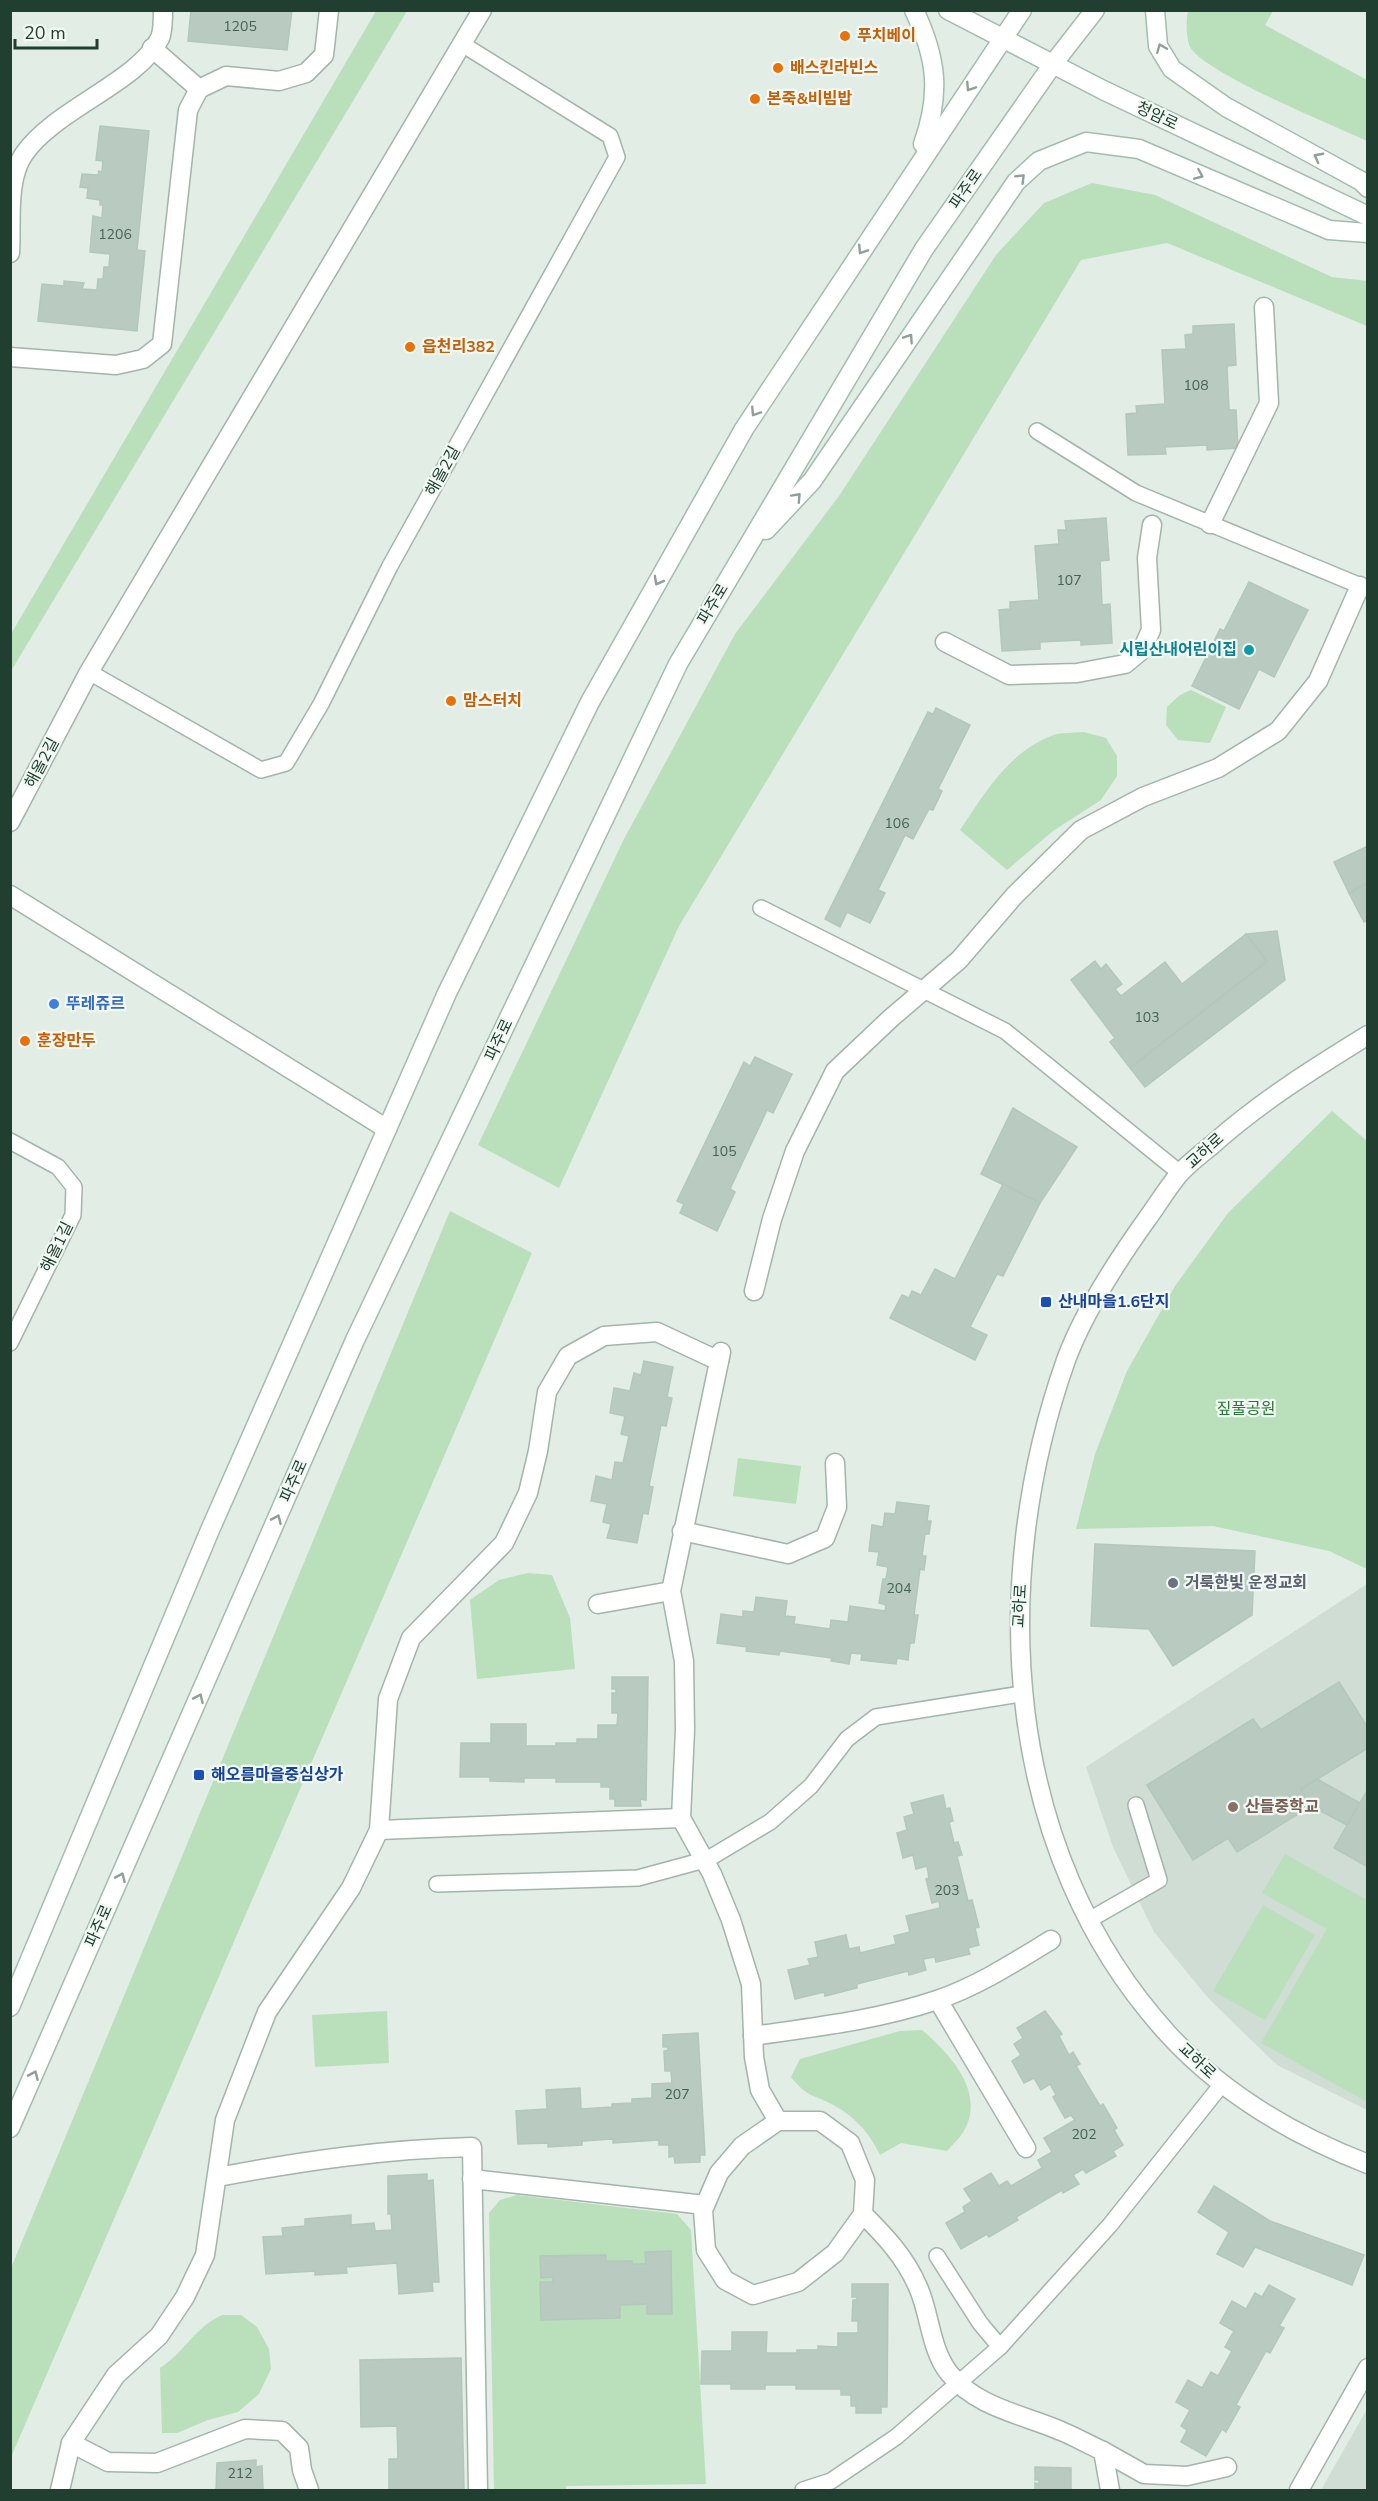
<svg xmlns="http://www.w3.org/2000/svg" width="1378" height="2501" viewBox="0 0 1378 2501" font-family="'Nunito Sans','Noto Sans KR',sans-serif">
<rect width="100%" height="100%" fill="#e1ede5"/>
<g fill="#cfddd4">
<path d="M 1367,1584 L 1367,2110 L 1277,2065 L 1209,1999 L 1154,1932 L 1113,1847 L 1086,1767 Z"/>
<path d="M 1367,2409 L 1367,2490 L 1321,2490 Z"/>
</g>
<g fill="#b9e0ba">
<path d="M 376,11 L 407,11 L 11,671 L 11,634 Z"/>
<path d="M 1188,11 L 1273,11 L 1265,25 L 1367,80 L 1367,141 C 1333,125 1206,74 1190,47 C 1186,38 1186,19 1188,11 Z"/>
<path d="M 1092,183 L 1155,195 L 1332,277 L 1367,281 L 1367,326 L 1167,243 L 1081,260 L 679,926 L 559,1188 L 478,1145 L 624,839 L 735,634 L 839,496 L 996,255 L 1044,203 Z"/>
<path d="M 1191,690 L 1226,707 L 1210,743 L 1178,740 L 1166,725 L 1167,707 L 1180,695 Z"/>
<path d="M 1084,732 L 1106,738 L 1117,756 L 1117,776 L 1101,800 L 1053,831 L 1007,870 L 960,830 C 984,794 1009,752 1051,736 C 1060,732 1074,733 1084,732 Z"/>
<path d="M 1332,1111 L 1367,1141 L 1367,1569 L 1329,1551 L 1213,1526 L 1076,1529 L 1095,1454 L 1127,1371 L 1175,1286 L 1228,1213 Z"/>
<path d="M 450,1211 L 532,1253 L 11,2457 L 11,2268 Z"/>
<path d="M 738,1458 L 801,1466 L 796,1504 L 733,1496 Z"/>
<path d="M 528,1573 L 552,1575 L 570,1618 L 575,1669 L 477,1679 L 470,1600 L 499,1580 Z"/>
<path d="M 1285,1854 L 1367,1900 L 1367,2102 L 1261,2043 L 1327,1929 L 1262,1893 Z"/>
<path d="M 1263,1905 L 1315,1935 L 1265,2020 L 1213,1991 Z"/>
<path d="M 387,2011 L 389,2063 L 315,2067 L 312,2015 Z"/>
<path d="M 922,2030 C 949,2053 985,2091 965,2129 C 961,2137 952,2145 947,2151 L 901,2143 L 880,2155 C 870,2134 857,2119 837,2107 C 815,2094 808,2099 791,2077 L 800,2059 L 900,2031 Z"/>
<path d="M 517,2195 L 677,2214 L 691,2230 L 706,2484 L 566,2486 L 566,2490 L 494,2490 L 489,2213 L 500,2200 Z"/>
<path d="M 222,2315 L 241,2315 L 257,2327 L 269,2349 L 271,2369 L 259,2394 L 238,2412 L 208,2420 L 177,2433 L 162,2433 L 160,2368 C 185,2352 195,2327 222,2315 Z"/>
</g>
<g fill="#b9cbc0" stroke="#b3c7bb" stroke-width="1.5">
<path d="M 191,10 L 292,10 L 287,50 L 188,41 Z"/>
<path d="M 100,126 L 149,131 L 137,250 L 145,251 L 137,331 L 38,321 L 42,284 L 64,286 L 64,281 L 84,283 L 82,289 L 97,290 L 98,279 L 103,279 L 104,267 L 109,267 L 110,254 L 90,252 L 93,216 L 102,218 L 103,205 L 100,205 L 100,200 L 87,198 L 88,188 L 80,187 L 82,174 L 98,175 L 99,171 L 102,172 L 103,161 L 96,160 Z"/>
<path d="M 1234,324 L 1236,365 L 1227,366 L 1229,410 L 1236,410 L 1238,448 L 1207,450 L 1207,445 L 1165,447 L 1166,454 L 1128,455 L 1126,414 L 1137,413 L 1136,406 L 1165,404 L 1162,350 L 1186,349 L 1185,335 L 1193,334 L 1193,326 Z"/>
<path d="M 1106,518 L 1109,560 L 1100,561 L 1102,605 L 1110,604 L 1112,643 L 1081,645 L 1081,640 L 1040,642 L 1040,649 L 1002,651 L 999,610 L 1010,609 L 1010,602 L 1039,600 L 1035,546 L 1059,544 L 1058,530 L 1066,530 L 1065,521 Z"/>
<path d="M 1249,582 L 1308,610 L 1274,677 L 1259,669 L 1239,709 L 1192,686 L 1220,629 L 1224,631 Z"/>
<path d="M 936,708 L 970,725 L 938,789 L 942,791 L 933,810 L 929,809 L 913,839 L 905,835 L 878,890 L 885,893 L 870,923 L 847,912 L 840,927 L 825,919 L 928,712 L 933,714 Z"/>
<path d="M 1368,846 L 1368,883 L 1349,893 L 1334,862 Z"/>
<path d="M 1368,883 L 1368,920 L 1364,922 L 1349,893 Z"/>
<path d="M 1277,931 L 1285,980 L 1145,1087 L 1130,1068 L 1267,961 L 1246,934 Z"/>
<path d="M 1246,934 L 1267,961 L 1130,1068 L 1110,1042 L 1115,1038 L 1071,980 L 1095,961 L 1101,969 L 1106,964 L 1122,984 L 1115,989 L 1121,996 L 1165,962 L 1182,984 Z"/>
<path d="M 755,1057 L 792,1074 L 773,1113 L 767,1110 L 730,1189 L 735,1192 L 717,1231 L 680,1213 L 684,1204 L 677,1201 L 744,1062 L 750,1066 Z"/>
<path d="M 1013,1108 L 1077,1147 L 1040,1203 L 981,1174 Z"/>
<path d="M 1003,1184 L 1040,1203 L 1003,1276 L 997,1274 L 970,1327 L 987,1335 L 975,1360 L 890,1318 L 902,1295 L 909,1298 L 912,1291 L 921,1295 L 935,1269 L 955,1279 Z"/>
<path d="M 644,1361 L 673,1367 L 667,1397 L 672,1398 L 666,1426 L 661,1425 L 649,1486 L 653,1487 L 648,1514 L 643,1513 L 637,1543 L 607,1538 L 611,1524 L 603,1522 L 607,1504 L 591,1501 L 596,1476 L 612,1480 L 615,1462 L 623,1463 L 629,1436 L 621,1434 L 625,1416 L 610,1413 L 614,1388 L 630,1391 L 634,1373 L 641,1375 Z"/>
<path d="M 897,1502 L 929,1506 L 927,1521 L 931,1521 L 929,1534 L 925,1534 L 922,1556 L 926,1556 L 924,1570 L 920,1569 L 914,1615 L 918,1615 L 914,1643 L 910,1643 L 908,1660 L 897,1658 L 896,1664 L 861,1660 L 862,1654 L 851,1653 L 849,1664 L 831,1661 L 832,1658 L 780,1651 L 779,1655 L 746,1651 L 747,1647 L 717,1643 L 721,1614 L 743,1617 L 743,1611 L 754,1612 L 756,1597 L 787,1601 L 785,1616 L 795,1617 L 794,1624 L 830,1629 L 831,1620 L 848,1622 L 850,1606 L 885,1611 L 886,1605 L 879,1603 L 883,1579 L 886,1579 L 888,1567 L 877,1565 L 879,1552 L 869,1551 L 872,1525 L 883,1527 L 885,1513 L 895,1514 Z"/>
<path d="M 1095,1544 L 1255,1551 L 1252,1615 L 1173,1666 L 1149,1629 L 1091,1626 Z"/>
<path d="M 612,1677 L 648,1677 L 646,1800 L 640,1799 L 641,1806 L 615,1806 L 615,1799 L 610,1799 L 610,1787 L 601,1787 L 601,1782 L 556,1782 L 556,1778 L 524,1778 L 524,1782 L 490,1781 L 490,1777 L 460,1777 L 461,1743 L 491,1743 L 491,1724 L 526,1724 L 526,1746 L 556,1746 L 556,1743 L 577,1743 L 577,1739 L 598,1739 L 598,1725 L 617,1725 L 618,1713 L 612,1713 L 612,1693 L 616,1693 L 616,1689 L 612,1689 Z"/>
<path d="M 1339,1682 L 1368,1728 L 1368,1748 L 1301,1789 L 1311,1806 L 1237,1852 L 1228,1838 L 1193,1860 L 1147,1785 L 1253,1719 L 1261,1730 Z"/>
<path d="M 1317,1779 L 1360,1803 L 1347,1825 L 1311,1806 L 1301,1789 Z"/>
<path d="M 1368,1789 L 1368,1867 L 1334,1848 Z"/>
<path d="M 943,1795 L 946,1809 L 950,1808 L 953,1821 L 949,1822 L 954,1843 L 958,1842 L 962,1855 L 957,1856 L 968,1901 L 972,1900 L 979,1927 L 975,1928 L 979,1945 L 968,1948 L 970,1954 L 936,1962 L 935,1957 L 923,1959 L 926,1970 L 909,1975 L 908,1971 L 857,1984 L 857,1988 L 825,1996 L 824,1992 L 795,1999 L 788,1970 L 810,1965 L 808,1959 L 818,1957 L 815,1942 L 846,1935 L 849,1949 L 859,1947 L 860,1953 L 896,1944 L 894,1936 L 910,1932 L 906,1916 L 940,1908 L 939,1901 L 932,1903 L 926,1879 L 929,1878 L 927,1866 L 916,1869 L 913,1855 L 903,1858 L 897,1833 L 907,1830 L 904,1817 L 914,1814 L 911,1803 Z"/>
<path d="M 1045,2011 L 1062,2034 L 1059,2036 L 1069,2055 L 1073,2052 L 1080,2064 L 1076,2066 L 1100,2106 L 1103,2104 L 1117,2128 L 1114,2130 L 1123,2145 L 1113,2151 L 1116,2156 L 1086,2173 L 1083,2169 L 1073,2175 L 1079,2184 L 1063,2193 L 1062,2190 L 1016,2217 L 1018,2220 L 989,2237 L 987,2234 L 961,2249 L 946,2223 L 965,2212 L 963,2207 L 972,2201 L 964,2189 L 991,2173 L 999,2186 L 1007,2181 L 1011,2186 L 1042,2168 L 1038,2160 L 1052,2152 L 1044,2138 L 1075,2120 L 1071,2115 L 1065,2118 L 1053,2097 L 1056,2095 L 1050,2084 L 1041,2090 L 1034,2078 L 1024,2083 L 1012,2061 L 1021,2055 L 1014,2044 L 1023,2038 L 1017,2028 Z"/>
<path d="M 698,2033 L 705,2155 L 700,2155 L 700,2162 L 675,2163 L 674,2156 L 669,2157 L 669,2145 L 659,2145 L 659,2140 L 613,2143 L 613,2139 L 582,2141 L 582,2145 L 548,2147 L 548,2143 L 518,2144 L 516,2111 L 547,2109 L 546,2090 L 580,2088 L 581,2109 L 612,2107 L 612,2104 L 632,2103 L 632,2099 L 652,2098 L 652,2084 L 672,2083 L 671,2071 L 665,2071 L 664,2051 L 668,2050 L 668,2047 L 663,2047 L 663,2035 Z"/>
<path d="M 427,2174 L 427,2181 L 433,2180 L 439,2282 L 432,2282 L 433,2291 L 399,2294 L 397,2263 L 346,2267 L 347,2273 L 315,2275 L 315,2271 L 266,2274 L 263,2237 L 283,2236 L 282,2228 L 305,2226 L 305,2219 L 351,2215 L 351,2225 L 374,2223 L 375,2231 L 392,2230 L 391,2214 L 388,2214 L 388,2176 Z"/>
<path d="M 1214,2186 L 1270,2221 L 1364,2255 L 1352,2285 L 1255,2247 L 1243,2267 L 1217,2254 L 1229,2232 L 1198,2212 Z"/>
<path d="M 671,2251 L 672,2314 L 647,2314 L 647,2304 L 620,2305 L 620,2318 L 541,2320 L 540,2282 L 553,2282 L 553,2277 L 541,2278 L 540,2256 L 606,2255 L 606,2261 L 632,2261 L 632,2264 L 646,2264 L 645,2252 Z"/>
<path d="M 852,2284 L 888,2284 L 887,2407 L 881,2407 L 881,2413 L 856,2413 L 856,2406 L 851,2406 L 851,2395 L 841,2395 L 841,2389 L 796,2389 L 796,2385 L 765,2385 L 765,2389 L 731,2389 L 731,2384 L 701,2384 L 702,2351 L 732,2351 L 732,2332 L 767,2332 L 766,2353 L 797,2353 L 797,2350 L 818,2350 L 818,2346 L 838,2347 L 838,2333 L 858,2333 L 858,2321 L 852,2321 L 853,2300 L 857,2300 L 857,2297 L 852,2297 Z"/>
<path d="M 1269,2285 L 1295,2299 L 1279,2326 L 1284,2328 L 1270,2353 L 1266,2351 L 1236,2405 L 1240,2407 L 1226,2432 L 1222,2429 L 1206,2456 L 1181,2442 L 1187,2430 L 1181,2426 L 1190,2410 L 1176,2402 L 1188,2380 L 1202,2388 L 1211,2372 L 1218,2376 L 1232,2351 L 1225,2347 L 1234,2331 L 1220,2323 L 1232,2301 L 1246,2309 L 1255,2293 L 1262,2297 Z"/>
<path d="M 461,2358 L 464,2490 L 389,2490 L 389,2459 L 398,2459 L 397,2426 L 361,2427 L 360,2360 Z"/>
<path d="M 256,2460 L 256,2467 L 262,2466 L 263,2490 L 216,2490 L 217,2463 Z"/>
<path d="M 1035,2467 L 1071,2468 L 1071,2490 L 1035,2490 L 1035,2483 L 1039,2484 L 1039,2480 L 1035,2480 Z"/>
</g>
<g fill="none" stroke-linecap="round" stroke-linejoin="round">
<g stroke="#a3b5ab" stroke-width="18">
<g id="lane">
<path d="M 1037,431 L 1136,493 L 1368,589"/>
<path d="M 89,672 L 261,770 L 286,763 L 321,704 L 390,566 L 617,157 L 610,136 L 462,44"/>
<path d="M 761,908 L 1005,1031 L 1180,1173"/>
<path d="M 10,1141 L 58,1167 L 74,1187 L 73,1215 L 10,1343"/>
<path d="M 437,1884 L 638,1878 L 708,1859 L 770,1822 L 811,1786 L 847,1739 L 876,1717 L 1021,1694"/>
<path d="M 1089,1920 L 1159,1880 L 1136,1805"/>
<path d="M 937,2256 L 980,2323 L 1000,2347"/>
<path d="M 803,2490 L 831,2481 L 896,2437 L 1000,2347 L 1110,2225 L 1222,2084"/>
</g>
</g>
<g stroke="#a3b5ab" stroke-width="21">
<g id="street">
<path d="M 152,48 L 199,89"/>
<path d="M 10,253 C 12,222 6,180 24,154 C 55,109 139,82 160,38 C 163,31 163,19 163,10"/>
<path d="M 10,357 L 116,365 L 143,359 L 162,344 L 188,110 L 199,89 L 226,76 L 279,81 L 306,73 L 324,55 L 329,10"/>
<path d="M 1210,524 L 1269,403 L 1264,307"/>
<path d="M 945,642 L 1009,675 L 1077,673 L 1125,664 L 1142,650 L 1151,630 L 1147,558 L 1152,525"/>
<path d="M 10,822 L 89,672 L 482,10"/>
<path d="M 10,895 L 387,1129"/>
<path d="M 1368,1035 C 1313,1069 1260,1102 1212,1145 C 1201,1154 1189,1163 1180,1173 C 1168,1187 1158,1204 1147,1219 C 1117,1261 1084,1311 1066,1360 C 987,1583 1003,1853 1168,2034 C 1222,2093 1293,2135 1368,2164"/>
<path d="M 754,1291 L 772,1219 L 795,1151 L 835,1071 L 891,1018 L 959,960 L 1014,896 L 1081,830 L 1143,797 L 1218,768 L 1278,731 L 1318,681 L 1360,586"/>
<path d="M 721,1352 L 671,1591 L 684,1661 L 685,1730 L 681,1818 L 712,1874 L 731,1920 L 751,1984 L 754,2057 L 760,2090 L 778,2121"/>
<path d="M 682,1531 L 788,1554 L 825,1538 L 837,1507 L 835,1463"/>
<path d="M 598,1604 L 671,1591"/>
<path d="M 379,1830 L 681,1818"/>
<path d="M 938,2000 L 1026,2148"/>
<path d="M 753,2036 C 815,2027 878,2020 937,2000 C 978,1986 1015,1962 1051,1940"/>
<path d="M 218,2177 C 303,2161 385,2149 472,2147 L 478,2490"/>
<path d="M 472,2179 L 705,2205"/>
<path d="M 863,2214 L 835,2253 L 798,2282 L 753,2295 L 725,2280 L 706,2250 L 703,2210 L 719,2173 L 742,2146 L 778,2121 L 820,2121 L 850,2143 L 865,2180 L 863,2214 C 886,2237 905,2257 918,2287 C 930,2313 930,2349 949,2373 C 977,2408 1022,2414 1061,2431 C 1076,2437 1089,2445 1103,2451"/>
<path d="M 71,2443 L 108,2462 L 157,2463 L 245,2429 L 282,2431 L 299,2448 L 302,2470 L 309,2490"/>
<path d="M 60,2490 L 71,2443 L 116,2375 L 159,2336 L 185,2297 L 205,2255 L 225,2120 L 267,2012 L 351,1888 L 379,1830 L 388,1699 L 411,1638 L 504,1543 L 528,1493 L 538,1451 L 547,1392 L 568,1356 L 604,1336 L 657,1332 L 719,1361"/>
<path d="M 1110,2490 L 1103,2451 L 1144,2474 L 1187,2476 L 1227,2467"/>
<path d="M 1299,2490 L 1368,2368"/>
</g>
</g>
<g stroke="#a2bdad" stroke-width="21">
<g id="secondary">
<path d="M 914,10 C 937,58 941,94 923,144"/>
<path d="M 948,10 L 1103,90 L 1368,216"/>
<path d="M 1155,10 L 1158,46 L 1172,69 L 1226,107 L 1361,181 L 1368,188"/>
<path d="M 766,530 L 812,481 L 1016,182 L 1039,161 L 1086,142 L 1139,149 L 1329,230 L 1368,233"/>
<path d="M 10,2007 L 210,1530 L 447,993 L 590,702 L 744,429 L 1022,10"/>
<path d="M 10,2128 L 355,1340 L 678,664 L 924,249 L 1053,64 L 1095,10"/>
</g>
</g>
<use href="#lane" stroke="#fff" stroke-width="15"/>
<use href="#street" stroke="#fff" stroke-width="18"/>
<use href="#secondary" stroke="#fff" stroke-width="18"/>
</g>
<defs><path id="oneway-chevron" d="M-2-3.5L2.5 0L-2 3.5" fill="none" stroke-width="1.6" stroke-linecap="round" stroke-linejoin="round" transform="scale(1.5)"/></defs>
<g stroke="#909f98">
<use href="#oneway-chevron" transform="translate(1161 48) rotate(-112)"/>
<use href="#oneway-chevron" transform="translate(970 87) rotate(123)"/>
<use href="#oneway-chevron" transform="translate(1318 157) rotate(-152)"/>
<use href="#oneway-chevron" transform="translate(1199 175) rotate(23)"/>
<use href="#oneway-chevron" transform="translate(1021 178) rotate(-45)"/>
<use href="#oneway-chevron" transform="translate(862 250) rotate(123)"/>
<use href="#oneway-chevron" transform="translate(909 338) rotate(-56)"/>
<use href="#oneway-chevron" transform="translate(755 412) rotate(123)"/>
<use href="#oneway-chevron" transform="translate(797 497) rotate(-47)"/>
<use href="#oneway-chevron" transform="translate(658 581) rotate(119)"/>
<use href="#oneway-chevron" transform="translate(277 1519) rotate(-66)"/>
<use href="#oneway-chevron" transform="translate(199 1698) rotate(-66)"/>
<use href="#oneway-chevron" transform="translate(121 1877) rotate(-66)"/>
<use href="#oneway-chevron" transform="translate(34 2075) rotate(-66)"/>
</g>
<g fill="#e8710a" stroke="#f2f9f4" stroke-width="2">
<circle cx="845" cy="36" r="6"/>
<circle cx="778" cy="68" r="6"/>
<circle cx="755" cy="99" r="6"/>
<circle cx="410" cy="347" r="6"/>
<circle cx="451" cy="701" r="6"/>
<circle cx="25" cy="1041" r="6"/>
</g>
<circle fill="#0f9aa8" stroke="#f2f9f4" stroke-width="2" cx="1249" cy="650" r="6"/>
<circle fill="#3f7fe0" stroke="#f2f9f4" stroke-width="2" cx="54" cy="1004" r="6"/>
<g fill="#1a4fb4" stroke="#f2f9f4" stroke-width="2">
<rect x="1040" y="1296" width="12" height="12" rx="3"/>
<rect x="193" y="1769" width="12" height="12" rx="3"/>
</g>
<circle fill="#6b7280" stroke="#f2f9f4" stroke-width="2" cx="1173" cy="1583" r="6"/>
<circle fill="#8d6e63" stroke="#f2f9f4" stroke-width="2" cx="1233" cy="1807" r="6"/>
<g text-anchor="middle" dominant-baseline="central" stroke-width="4.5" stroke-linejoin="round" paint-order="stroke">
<g font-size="14" fill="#466254">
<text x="240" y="26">1205</text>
<text x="115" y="234">1206</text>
<text x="1196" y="385">108</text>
<text x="1069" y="580">107</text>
<text x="897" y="823">106</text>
<text x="1147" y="1017">103</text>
<text x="724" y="1151">105</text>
<text x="899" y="1588">204</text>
<text x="947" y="1890">203</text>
<text x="677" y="2094">207</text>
<text x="1084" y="2134">202</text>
<text x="240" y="2473">212</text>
</g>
<g font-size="16" font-weight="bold" fill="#c56008" stroke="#f2f9f4" text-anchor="start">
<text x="857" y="36">푸치베이</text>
<text x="790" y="68">배스킨라빈스</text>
<text x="767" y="99">본죽&amp;비빔밥</text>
<text x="422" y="347">읍천리382</text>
<text x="463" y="701">맘스터치</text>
<text x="37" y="1041">훈장만두</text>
</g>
<g font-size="16" fill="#203f30" stroke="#f2f9f4">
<text transform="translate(1157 116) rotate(25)">청암로</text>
<text transform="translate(966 189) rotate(-55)">파주로</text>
<text transform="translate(443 471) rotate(-61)">해올2길</text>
<text transform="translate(713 604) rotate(-59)">파주로</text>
<text transform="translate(42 763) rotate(-62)">해올2길</text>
<text transform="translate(499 1040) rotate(-65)">파주로</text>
<text transform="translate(1205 1151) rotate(-42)">교하로</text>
<text transform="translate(57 1247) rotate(-64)">해올1길</text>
<text transform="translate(294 1481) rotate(-66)">파주로</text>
<text transform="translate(1020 1606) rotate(-87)">교하로</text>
<text transform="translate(99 1926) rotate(-66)">파주로</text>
<text transform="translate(1197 2061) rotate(43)">교하로</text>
</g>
<g font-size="16" font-weight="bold" fill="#0d838f" stroke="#f2f9f4" text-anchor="end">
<text x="1237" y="650">시립산내어린이집</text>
</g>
<g font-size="16" font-weight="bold" fill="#366cbe" stroke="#f2f9f4" text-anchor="start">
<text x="66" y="1004">뚜레쥬르</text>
</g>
<g font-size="16" font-weight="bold" fill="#164399" stroke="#f2f9f4" text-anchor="start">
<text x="1058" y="1302">산내마을1.6단지</text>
<text x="211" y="1775">해오름마을중심상가</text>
</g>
<g font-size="16" fill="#277a35" stroke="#f2f9f4">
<text x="1246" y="1409">짚풀공원</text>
</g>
<g font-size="16" font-weight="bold" fill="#5b616d" stroke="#f2f9f4" text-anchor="start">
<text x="1185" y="1583">거룩한빛 운정교회</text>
</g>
<g font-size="16" font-weight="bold" fill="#785e54" stroke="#f2f9f4" text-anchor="start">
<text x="1245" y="1807">산들중학교</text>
</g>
</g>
<rect width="1378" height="2501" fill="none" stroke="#203f30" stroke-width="24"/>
<path d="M15 39v9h82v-9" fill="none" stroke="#203f30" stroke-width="3"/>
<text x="24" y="39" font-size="18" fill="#203f30" stroke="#f2f9f4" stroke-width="4.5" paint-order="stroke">20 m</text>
</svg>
